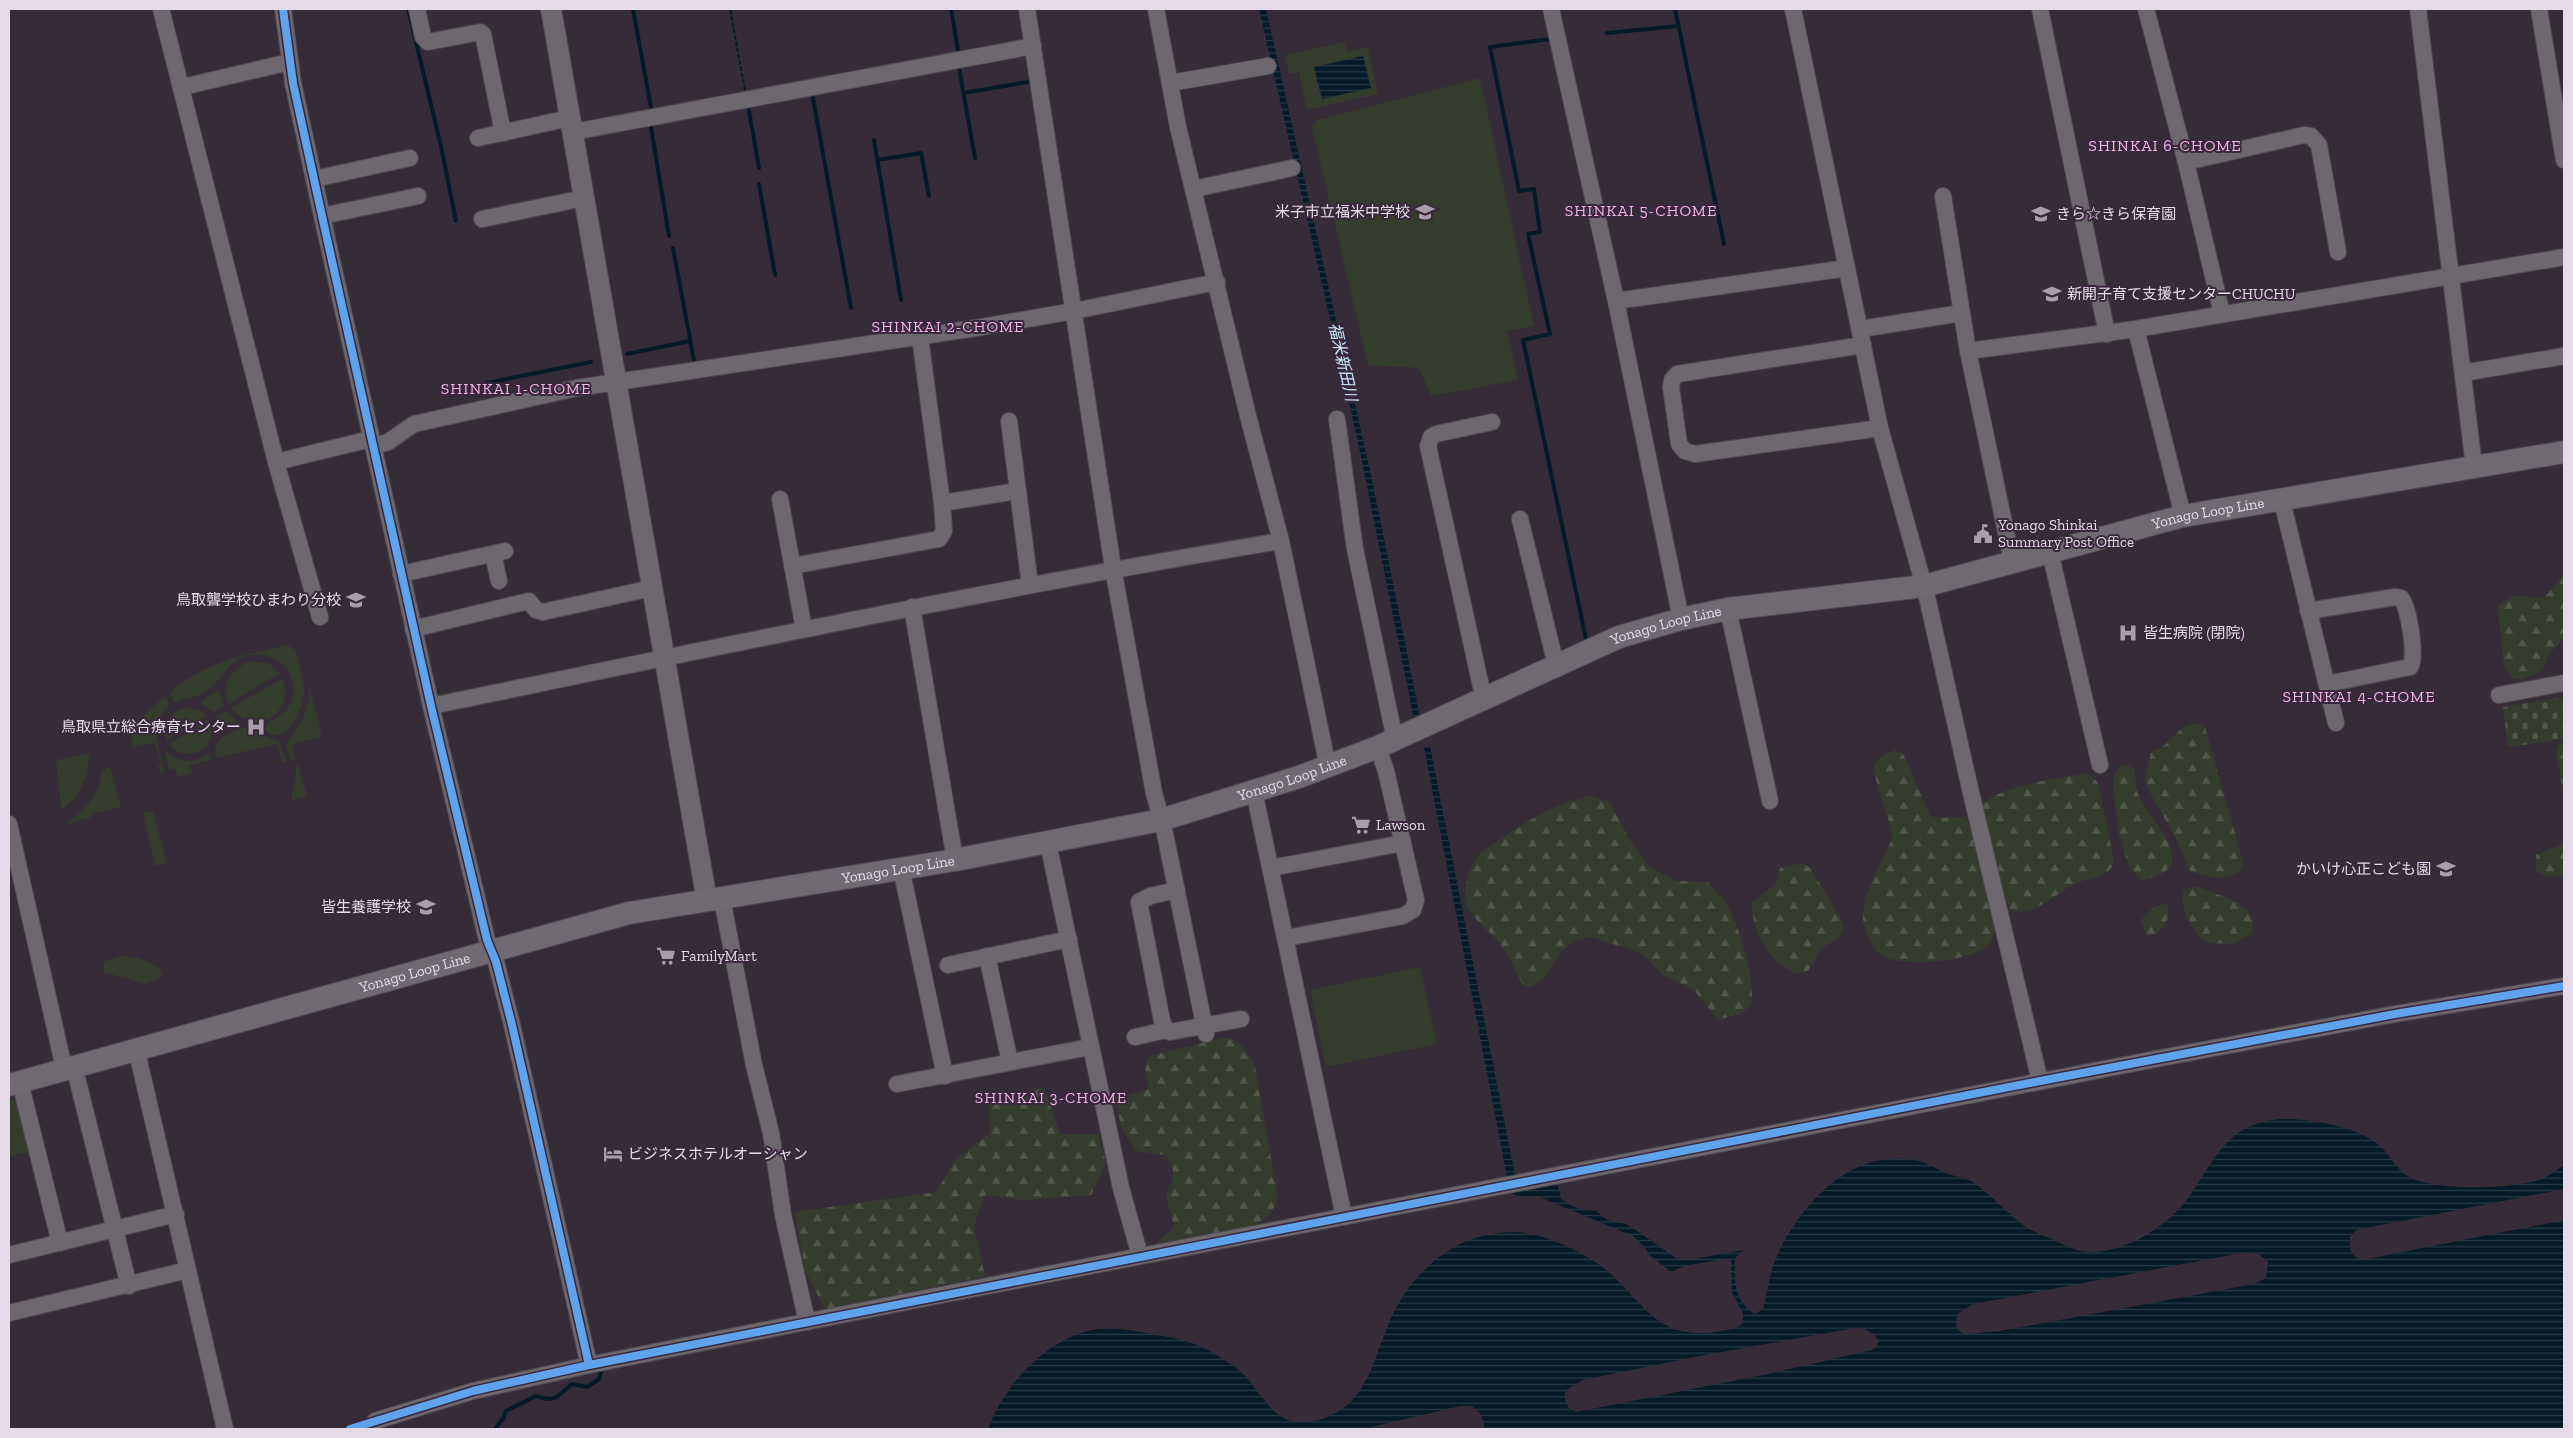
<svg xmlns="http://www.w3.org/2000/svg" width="2573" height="1438" viewBox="0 0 2573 1438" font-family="'Zilla Slab','Noto Sans JP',serif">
<defs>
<pattern id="forest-firs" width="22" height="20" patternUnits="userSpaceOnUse" patternTransform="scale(1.25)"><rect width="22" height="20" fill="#333c2d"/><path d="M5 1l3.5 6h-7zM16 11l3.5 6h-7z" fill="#51584b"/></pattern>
<pattern id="cemetery-stones" width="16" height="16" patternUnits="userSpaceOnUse" patternTransform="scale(1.25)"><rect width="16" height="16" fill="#333c2d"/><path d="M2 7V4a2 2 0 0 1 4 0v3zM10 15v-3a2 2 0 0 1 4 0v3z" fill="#51584b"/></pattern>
<pattern id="water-rules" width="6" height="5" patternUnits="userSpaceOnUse" patternTransform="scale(1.25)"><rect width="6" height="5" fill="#051a28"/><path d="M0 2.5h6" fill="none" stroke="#293b47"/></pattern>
</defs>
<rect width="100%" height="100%" fill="#362c37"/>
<g fill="#333c2d">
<path d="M 1345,42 L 1347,52 L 1368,47 L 1378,94 L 1307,110 L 1299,72 L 1289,74 L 1285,55 Z"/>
<path d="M 1480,78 L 1534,326 L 1507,331 L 1518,380 L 1431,396 L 1419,368 L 1368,365 L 1312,127 L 1318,120 Z"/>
<path d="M 288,645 L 295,650 C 299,662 303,675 304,688 C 304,707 287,753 263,728 C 269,719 283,718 290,704 C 295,694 294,679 288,670 C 277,653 249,650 233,663 C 223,671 218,684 207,691 C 197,699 185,697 175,703 L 169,693 C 202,663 246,654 288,645 Z"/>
<path d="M 251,661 L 270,664 L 280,673 L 228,704 C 221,684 232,668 251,661 Z"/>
<path d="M 283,678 C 295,714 255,738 231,708 Z"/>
<path d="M 309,686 L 322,737 L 292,744 L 295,760 L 291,761 L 286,744 L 303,719 L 309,699 Z"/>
<path d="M 219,689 L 224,706 L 213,712 L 200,702 Z"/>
<path d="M 165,696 L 170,705 C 147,723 159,748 165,772 L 160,773 L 158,766 L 161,764 L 155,742 L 132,748 C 127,728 152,708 165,696 Z"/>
<path d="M 184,708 L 200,710 L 206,716 L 167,740 C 162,724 170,713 184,708 Z"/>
<path d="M 226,712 L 238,722 L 219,734 L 215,717 Z"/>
<path d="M 209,719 C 222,746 187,767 169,744 Z"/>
<path d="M 247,727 L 255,727 L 266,736 L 279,742 L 287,762 L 282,763 L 277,744 L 216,758 L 215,747 C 222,735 234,730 247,727 Z"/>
<path d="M 164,748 C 175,763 196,766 209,752 L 211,760 L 190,765 L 192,773 L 178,777 L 175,768 L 169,770 Z"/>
<path d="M 90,753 C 87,778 82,795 61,810 L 56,760 Z"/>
<path d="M 298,765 L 307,796 L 292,800 C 290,789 300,781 294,766 Z"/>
<path d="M 110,767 L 121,807 L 92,814 L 92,817 L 68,824 L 67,822 C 84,811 102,792 101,771 Z"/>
<path d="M 153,811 L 167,863 L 155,866 L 143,813 Z"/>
<path d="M 122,956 C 136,956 151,961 162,971 L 162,977 L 145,984 L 104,972 L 103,962 Z"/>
<path d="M 1420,967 L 1437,1044 L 1326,1067 L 1310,990 Z"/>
<path d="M 20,1098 L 34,1151 L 9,1156 L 9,1101 Z"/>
</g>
<g fill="url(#forest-firs)">
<path d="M 2564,574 L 2564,638 L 2550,653 L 2544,667 L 2538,673 L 2522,680 L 2512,678 L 2504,667 L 2498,605 L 2513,596 L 2544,598 Z"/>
<path d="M 2199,723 L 2205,727 L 2244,865 C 2233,884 2207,877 2190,871 L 2179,844 L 2148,789 L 2145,779 L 2151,753 C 2156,749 2161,748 2166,744 C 2180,733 2178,725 2199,723 Z"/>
<path d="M 2564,742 L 2564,798 L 2556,750 L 2559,744 Z"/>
<path d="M 1895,750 L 1901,752 L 1906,759 L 1930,816 L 1936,818 L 1965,817 L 1973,828 L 1995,927 C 1995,934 1992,942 1986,947 C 1966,962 1903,968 1881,955 C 1874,950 1870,941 1867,933 C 1864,926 1862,918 1863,911 C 1867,886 1882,861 1892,839 C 1890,813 1875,791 1874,764 L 1883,755 Z"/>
<path d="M 2130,765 C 2139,773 2133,785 2138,794 C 2152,824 2206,870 2141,880 L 2132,870 L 2126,858 L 2119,833 L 2113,786 L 2114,775 L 2121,766 Z"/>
<path d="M 2088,773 L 2098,783 L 2114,861 C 2113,866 2111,870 2106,873 C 2097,878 2086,879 2077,883 C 2058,891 2033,919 2011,910 L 2001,889 L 1980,810 C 1988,786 2064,778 2088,773 Z"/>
<path d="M 1590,796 L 1610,802 L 1631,842 L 1650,867 L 1676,881 L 1708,882 C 1715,891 1726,901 1731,912 C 1739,928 1760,994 1749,1007 C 1743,1015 1727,1017 1718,1020 L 1693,989 L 1663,975 L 1642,953 L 1590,937 L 1575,941 L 1562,951 L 1542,980 L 1531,987 L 1523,986 C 1516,970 1508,953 1496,939 C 1487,929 1471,918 1467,905 C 1462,892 1469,868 1477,857 C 1480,852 1487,849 1492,845 C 1521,824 1555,803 1590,796 Z"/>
<path d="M 2564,843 L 2564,876 C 2553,877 2545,879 2536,870 L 2536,855 Z"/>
<path d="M 1804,863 L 1811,869 L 1840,917 L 1844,928 L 1839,937 L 1820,950 L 1808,971 L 1797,974 C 1768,960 1752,934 1752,902 L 1776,884 L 1780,868 Z"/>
<path d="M 2196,886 C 2217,895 2261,904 2252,933 L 2233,944 L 2206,943 C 2194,932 2177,907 2184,890 Z"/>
<path d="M 2163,904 L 2167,905 C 2173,918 2160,938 2146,935 L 2141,920 L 2152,909 Z"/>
<path d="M 1226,1037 C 1241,1041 1248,1053 1255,1067 L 1277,1194 C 1277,1204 1274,1211 1266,1218 C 1247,1235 1180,1242 1153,1247 L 1174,1227 L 1166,1195 C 1173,1177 1178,1173 1165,1155 L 1135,1151 L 1121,1126 L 1115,1099 L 1148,1089 C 1148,1078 1141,1064 1150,1056 Z"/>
<path d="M 1044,1087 L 1060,1134 L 1098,1134 L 1106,1162 L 1091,1195 L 1024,1200 L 985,1195 L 974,1226 L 985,1276 L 825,1309 L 805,1270 L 795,1212 L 936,1192 L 955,1160 L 991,1132 L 988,1103 Z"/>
</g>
<path fill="url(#cemetery-stones)" d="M 2564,697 L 2564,739 L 2508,747 L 2503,707 Z"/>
<g fill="url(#water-rules)" fill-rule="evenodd">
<path d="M 729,9 L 731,9 L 747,96 L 745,96 Z"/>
<path d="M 1259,9 L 1266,9 L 1373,484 L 1420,717 L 1414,720 L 1357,437 Z"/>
<path d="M 1363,56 L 1371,88 L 1322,99 L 1314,67 Z"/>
<path d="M 1430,746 L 1516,1180 L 1558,1186 L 1561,1199 C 1573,1208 1582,1210 1597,1211 L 1607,1220 L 1626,1224 L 1633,1228 L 1676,1258 L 1688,1260 L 1743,1250 L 1735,1258 C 1734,1279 1734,1302 1755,1314 L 1763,1309 C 1768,1291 1769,1274 1777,1256 C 1800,1206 1847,1152 1908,1159 C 1924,1160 1935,1169 1949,1174 C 1957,1177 1966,1178 1973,1182 C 1992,1195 2007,1214 2026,1227 C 2036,1233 2047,1237 2058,1242 C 2068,1247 2079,1252 2091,1252 C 2125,1252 2163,1229 2185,1202 C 2215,1164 2222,1123 2282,1119 C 2309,1118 2360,1127 2380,1146 C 2391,1156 2397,1171 2411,1178 C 2438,1191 2510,1189 2539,1180 C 2548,1177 2556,1171 2564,1165 L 2564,1190 L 2354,1232 L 2351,1249 L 2362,1259 L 2564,1220 L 2564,1429 L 1482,1429 L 1483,1422 L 1475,1410 L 1461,1407 L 1368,1429 L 988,1429 C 1004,1385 1046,1339 1093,1330 C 1114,1326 1135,1331 1155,1335 C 1176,1338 1196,1342 1215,1354 C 1222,1359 1232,1364 1239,1370 C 1261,1389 1272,1427 1307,1422 C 1372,1414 1372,1352 1396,1308 C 1420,1263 1464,1230 1517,1232 C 1542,1233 1580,1250 1601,1266 C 1642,1297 1653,1341 1716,1332 C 1725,1330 1736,1330 1743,1323 L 1743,1313 L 1732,1293 L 1731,1258 L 1684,1266 L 1671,1272 L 1649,1255 L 1647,1250 L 1633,1236 L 1537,1196 L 1519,1197 L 1510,1192 L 1424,748 ZM 2254,1253 L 2266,1260 L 2265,1277 L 2253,1283 L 1971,1334 L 1959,1330 L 1957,1315 L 1973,1305 ZM 1862,1329 L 1874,1335 L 1876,1346 L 1662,1395 L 1573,1410 L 1566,1397 L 1575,1385 L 1699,1357 Z"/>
</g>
<g fill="#362c37" fill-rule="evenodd">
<path d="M 2564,1189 L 2564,1193 L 2357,1233 L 2353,1238 L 2353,1248 L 2357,1254 L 2362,1257 L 2564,1217 L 2564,1220 L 2362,1260 L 2355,1257 L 2350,1249 L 2350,1237 L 2356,1230 Z"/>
<path d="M 2246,1252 L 2259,1254 L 2268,1262 L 2266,1278 L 2254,1284 L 2001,1331 L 1964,1334 L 1958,1330 L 1956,1325 L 1957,1314 L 1973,1304 ZM 2246,1256 L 2258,1257 L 2264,1262 L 2264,1273 L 2260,1278 L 2001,1327 L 1971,1331 L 1963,1330 L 1959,1324 L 1959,1316 L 1974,1307 Z"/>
<path d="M 1855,1328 L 1862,1328 L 1874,1334 L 1878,1341 L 1877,1347 L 1872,1350 L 1768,1374 L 1576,1412 L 1569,1408 L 1565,1400 L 1565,1393 L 1570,1387 L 1583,1380 L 1699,1356 ZM 1855,1331 L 1868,1334 L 1874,1340 L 1874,1345 L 1768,1370 L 1576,1408 L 1568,1399 L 1572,1389 L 1584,1383 L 1700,1359 Z"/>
<path d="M 1460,1406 L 1472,1406 L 1480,1413 L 1484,1422 L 1484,1429 L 1480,1429 L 1480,1420 L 1474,1412 L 1461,1409 L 1378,1429 L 1363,1429 Z"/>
</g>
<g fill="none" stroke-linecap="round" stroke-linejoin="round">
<g stroke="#051a28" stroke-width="4">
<path d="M 408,9 L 441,146 L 456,221"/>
<path d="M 633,9 L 652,113"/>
<path d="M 951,9 L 959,56"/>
<path d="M 1675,9 L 1724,244"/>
<path d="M 1607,33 L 1678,26"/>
<path d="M 1550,39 L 1490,47 L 1519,191 L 1534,189 L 1540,232 L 1528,234 L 1550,334 L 1523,340 L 1586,639"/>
<path d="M 959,68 L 975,158"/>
<path d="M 812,93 L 851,308"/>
<path d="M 964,93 L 1033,81"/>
<path d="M 748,105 L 759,168"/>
<path d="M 651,127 L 669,236"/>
<path d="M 874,140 L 901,300"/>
<path d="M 877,160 L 921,153 L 929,196"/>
<path d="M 759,184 L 775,275"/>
<path d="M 673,248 L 695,366"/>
<path d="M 627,354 L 690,341"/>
<path d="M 487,383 L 591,362"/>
<path d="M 495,1429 L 503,1419 L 506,1411 L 536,1396 C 556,1403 558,1396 572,1384 L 587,1387 L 599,1379 L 601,1371"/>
</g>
<g stroke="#514952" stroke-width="18">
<g id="minor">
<path d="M 161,9 L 276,462 L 320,617"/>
<path d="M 283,9 L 293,83 L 322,216 L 431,706 L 487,940 L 496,962 L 512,1025 L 589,1365"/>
<path d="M 417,9 L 423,37 L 428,42 L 480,32 L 483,34 L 503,133"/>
<path d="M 1027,9 L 1113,568 L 1154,793 L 1164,829 L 1206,1034"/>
<path d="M 1156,9 L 1178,127 L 1248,416 L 1281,541 L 1328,767"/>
<path d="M 1551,9 L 1616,301 L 1681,619"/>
<path d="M 1793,9 L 1880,428 L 1927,597 L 1971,793 L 2040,1081"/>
<path d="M 2040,9 L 2107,334"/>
<path d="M 2146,9 L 2186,162 L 2222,314"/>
<path d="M 2418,9 L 2474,466"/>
<path d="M 2539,9 L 2564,160"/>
<path d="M 1170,83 L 1268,66"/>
<path d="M 182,87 L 290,62"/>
<path d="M 573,132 L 1033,46"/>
<path d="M 478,138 L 570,118"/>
<path d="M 2186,162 L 2304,135 L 2311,136 L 2319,145 L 2338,252"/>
<path d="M 314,179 L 410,158"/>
<path d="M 1194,189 L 1292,168"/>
<path d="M 1943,196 L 1968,351 L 2012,561"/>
<path d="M 322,216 L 418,196"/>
<path d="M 482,219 L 584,198"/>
<path d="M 1616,301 L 1847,268"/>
<path d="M 1860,329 L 1962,313"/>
<path d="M 2136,329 L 2183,516"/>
<path d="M 920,337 L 942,503 L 1018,491"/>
<path d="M 1863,345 L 1677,374 L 1672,380 L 1671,387 L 1679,444 L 1685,451 L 1695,454 L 1880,428"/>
<path d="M 1968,351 L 2136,329 L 2564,257"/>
<path d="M 2463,373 L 2564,356"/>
<path d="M 1337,419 L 1355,549 L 1395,740"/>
<path d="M 1009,421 L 1030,585"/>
<path d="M 373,446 L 388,442 L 414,424 L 577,388 L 976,328 L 1074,311 L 1217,282"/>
<path d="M 276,462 L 371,439"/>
<path d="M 780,499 L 804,629"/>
<path d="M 2282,501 L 2336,723"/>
<path d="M 1520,519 L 1556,665"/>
<path d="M 2050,552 L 2100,765"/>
<path d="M 493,554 L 499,581"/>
<path d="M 792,566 L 939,539 L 944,531 L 942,503"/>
<path d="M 401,574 L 505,551"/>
<path d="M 912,607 L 955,860"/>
<path d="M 1728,609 L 1770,801"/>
<path d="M 2308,611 L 2395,597 L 2401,598 C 2409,607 2417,659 2410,667 L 2327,684"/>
<path d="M 413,629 L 529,601 L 536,610 L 543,612 L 652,588"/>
<path d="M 2499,695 L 2564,683"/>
<path d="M 1484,700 L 1428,446 L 1431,437 L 1436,434 L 1492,422"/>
<path d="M 431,706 C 713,648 996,588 1281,541"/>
<path d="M 1254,791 L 1344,1217"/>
<path d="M 9,824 L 64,1068"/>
<path d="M 1048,843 L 1121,1188 L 1140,1256"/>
<path d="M 901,868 L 945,1076"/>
<path d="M 1271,868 L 1403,843"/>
<path d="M 1177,890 L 1150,896 L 1139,902 L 1162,1021 L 1166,1030 L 1170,1032 L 1241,1019"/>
<path d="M 722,899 L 754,1065 L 771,1133 L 783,1215 L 807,1322"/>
<path d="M 1286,938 L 1403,916 L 1413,910 L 1416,900 L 1386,771 L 1378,747"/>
<path d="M 987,956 L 1010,1062"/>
<path d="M 948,965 L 1069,939"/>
<path d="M 1135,1037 L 1166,1030"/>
<path d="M 136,1048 L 225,1429"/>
<path d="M 74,1066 L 129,1286"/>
<path d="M 20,1082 L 60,1243"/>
<path d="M 897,1084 L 1090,1047"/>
<path d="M 9,1255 L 176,1214"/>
<path d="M 9,1313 L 188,1270"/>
<path d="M 375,1421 L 473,1391 L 589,1365 L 941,1295 L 2166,1057 L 2395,1014 L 2564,986"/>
</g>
</g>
<g stroke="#514952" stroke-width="22">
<path id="tertiary" d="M 551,9 L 707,901"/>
</g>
<g stroke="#514952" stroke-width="24">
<g id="secondary">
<path id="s1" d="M 9,1085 L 629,913 L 955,860 L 1161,820 L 1299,777 L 1378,747 L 1619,637 L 1681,619 L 1728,609 L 1924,586 L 2183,516 L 2564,452"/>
</g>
</g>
<use href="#minor" stroke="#6c686e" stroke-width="16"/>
<use href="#tertiary" stroke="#6c686e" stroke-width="20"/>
<use href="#secondary" stroke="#6f6a72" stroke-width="22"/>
<g stroke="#39273c" stroke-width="11">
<g id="cycleway">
<path d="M 283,9 L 293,83 L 322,216 L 431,706 L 487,940 L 496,962 L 512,1025 L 589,1365"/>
<path d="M 350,1429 L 473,1391 L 589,1365 L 2040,1081 L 2395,1014 L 2564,986"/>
</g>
</g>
<use href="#cycleway" stroke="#60a3ed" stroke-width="8"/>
</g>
<defs>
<g id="school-bare" transform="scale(1.5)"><path d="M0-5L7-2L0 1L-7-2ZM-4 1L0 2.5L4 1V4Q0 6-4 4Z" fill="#a89eaa" stroke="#39273c" stroke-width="2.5" paint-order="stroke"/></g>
<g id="civic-bare" transform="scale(1.5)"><path d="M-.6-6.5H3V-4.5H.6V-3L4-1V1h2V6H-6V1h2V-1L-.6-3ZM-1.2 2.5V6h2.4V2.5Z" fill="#a89eaa" stroke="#39273c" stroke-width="2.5" paint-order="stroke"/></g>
<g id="hospital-bare" transform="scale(1.5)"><path d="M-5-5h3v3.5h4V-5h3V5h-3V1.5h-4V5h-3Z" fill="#a89eaa" stroke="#39273c" stroke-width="2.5" paint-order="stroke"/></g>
<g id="supermarket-bare" transform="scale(1.5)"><path d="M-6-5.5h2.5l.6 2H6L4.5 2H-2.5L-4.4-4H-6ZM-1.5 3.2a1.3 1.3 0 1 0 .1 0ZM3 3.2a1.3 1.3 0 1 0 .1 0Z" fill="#a89eaa" stroke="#39273c" stroke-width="2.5" paint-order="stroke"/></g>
<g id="hotel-bare" transform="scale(1.5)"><path d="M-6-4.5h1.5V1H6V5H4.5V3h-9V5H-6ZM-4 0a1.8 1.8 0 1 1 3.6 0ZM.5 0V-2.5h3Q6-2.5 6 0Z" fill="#a89eaa" stroke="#39273c" stroke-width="2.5" paint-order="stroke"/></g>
</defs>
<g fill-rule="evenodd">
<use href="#school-bare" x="1425" y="212"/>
<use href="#school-bare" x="2041" y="214"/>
<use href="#school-bare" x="2052" y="294"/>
<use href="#civic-bare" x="1983" y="534"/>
<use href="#school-bare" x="356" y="600"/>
<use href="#hospital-bare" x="2128" y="633"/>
<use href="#hospital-bare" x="256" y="727"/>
<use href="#supermarket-bare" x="1361" y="825"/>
<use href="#school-bare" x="2446" y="869"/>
<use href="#school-bare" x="426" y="907"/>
<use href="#supermarket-bare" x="666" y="956"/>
<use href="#hotel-bare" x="613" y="1154"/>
</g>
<g text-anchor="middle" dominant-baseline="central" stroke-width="4" stroke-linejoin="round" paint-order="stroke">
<g font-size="15" fill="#e6dbe8" stroke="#39273c" text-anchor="start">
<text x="1410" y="212" text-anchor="end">米子市立福米中学校</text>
<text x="2056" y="214">きら☆きら保育園</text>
<text x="2067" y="294">新開子育て支援センターCHUCHU</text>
<text x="1998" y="525">Yonago Shinkai<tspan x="1998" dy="17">Summary Post Office</tspan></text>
<text x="341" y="600" text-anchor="end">鳥取聾学校ひまわり分校</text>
<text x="2143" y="633">皆生病院 (閉院)</text>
<text x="241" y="727" text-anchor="end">鳥取県立総合療育センター</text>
<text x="1376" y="825">Lawson</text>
<text x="2431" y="869" text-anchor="end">かいけ心正こども園</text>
<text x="411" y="907" text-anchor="end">皆生養護学校</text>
<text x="681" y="956">FamilyMart</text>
<text x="628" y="1154">ビジネスホテルオーシャン</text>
</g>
<g font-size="15" fill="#e6dbe8" stroke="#39273c">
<text stroke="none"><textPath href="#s1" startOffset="2281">Yonago Loop Line</textPath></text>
<text stroke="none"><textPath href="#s1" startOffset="1726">Yonago Loop Line</textPath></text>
<text stroke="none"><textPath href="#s1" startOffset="1321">Yonago Loop Line</textPath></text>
<text stroke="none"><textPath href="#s1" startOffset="916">Yonago Loop Line</textPath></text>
<text stroke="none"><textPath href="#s1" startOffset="421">Yonago Loop Line</textPath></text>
</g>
<g font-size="16" letter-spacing="1" fill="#f4b4e8" stroke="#39273c">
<text x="2165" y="145">SHINKAI 6-CHOME</text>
<text x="1641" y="210">SHINKAI 5-CHOME</text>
<text x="948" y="326">SHINKAI 2-CHOME</text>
<text x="516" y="388">SHINKAI 1-CHOME</text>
<text x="2359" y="696">SHINKAI 4-CHOME</text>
<text x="1051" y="1097">SHINKAI 3-CHOME</text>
</g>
<g font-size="16" font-style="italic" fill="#c7e8fd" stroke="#39273c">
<text transform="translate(1343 362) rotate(77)">福米新田川</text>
</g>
</g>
<rect width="2573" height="1438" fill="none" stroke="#e6dbe8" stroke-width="20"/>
</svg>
